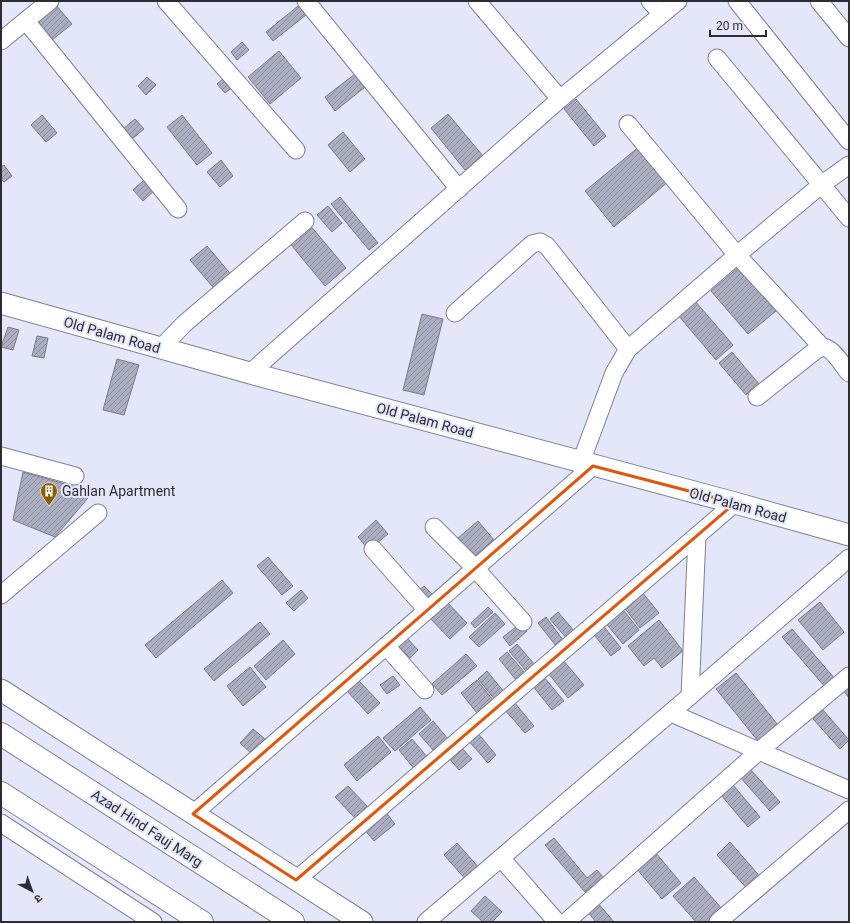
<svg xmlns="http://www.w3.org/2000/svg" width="850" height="923" viewBox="0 0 850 923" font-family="Roboto,'Noto Sans Devanagari',sans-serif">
<defs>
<pattern id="building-hatch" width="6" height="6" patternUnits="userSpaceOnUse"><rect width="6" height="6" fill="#abaec0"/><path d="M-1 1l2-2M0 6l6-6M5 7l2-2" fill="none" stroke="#8b8e9d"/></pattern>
</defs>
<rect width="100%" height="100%" fill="#e3e7f9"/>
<g fill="url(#building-hatch)" stroke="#787c8c">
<path d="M 303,2 L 311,11 L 273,41 L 266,32 Z"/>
<path d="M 55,4 L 72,24 L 52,40 L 36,19 Z"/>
<path d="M 242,42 L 249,50 L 237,60 L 231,52 Z"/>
<path d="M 279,51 L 301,78 L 270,104 L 248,77 Z"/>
<path d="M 359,71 L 369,84 L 335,111 L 325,97 Z"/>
<path d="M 226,76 L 234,86 L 225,93 L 217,84 Z"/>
<path d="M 147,77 L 156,85 L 146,95 L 138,86 Z"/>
<path d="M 576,99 L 606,136 L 594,146 L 564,109 Z"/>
<path d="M 448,114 L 483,156 L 465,170 L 431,128 Z"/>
<path d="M 42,115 L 57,133 L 46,142 L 31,125 Z"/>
<path d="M 182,115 L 212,153 L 197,165 L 167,127 Z"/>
<path d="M 135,119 L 144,129 L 132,139 L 123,129 Z"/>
<path d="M 343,132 L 365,159 L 350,172 L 328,145 Z"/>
<path d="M 640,146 L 669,181 L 614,227 L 585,191 Z"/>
<path d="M 221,160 L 233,176 L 220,187 L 207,172 Z"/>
<path d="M 4,165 L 12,176 L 4,182 L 1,179 L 1,167 Z"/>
<path d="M 145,179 L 155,190 L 143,201 L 133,190 Z"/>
<path d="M 340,197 L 378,243 L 369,250 L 331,204 Z"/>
<path d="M 328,206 L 342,223 L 332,232 L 317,215 Z"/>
<path d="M 309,224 L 346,268 L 325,286 L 288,241 Z"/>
<path d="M 207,246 L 234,278 L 217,292 L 190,260 Z"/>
<path d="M 739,267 L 776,311 L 748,334 L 711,291 Z"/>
<path d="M 695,301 L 733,345 L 716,360 L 678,315 Z"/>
<path d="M 422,314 L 443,319 L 424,395 L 403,390 Z"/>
<path d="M 8,327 L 19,330 L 13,350 L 1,347 Z"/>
<path d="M 37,336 L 48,338 L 44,358 L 32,356 Z"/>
<path d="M 732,352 L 759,384 L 746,395 L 719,363 Z"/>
<path d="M 117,359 L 139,365 L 124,415 L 103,410 Z"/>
<path d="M 23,472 L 93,492 L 55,537 L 13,520 Z"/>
<path d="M 376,520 L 388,534 L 369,550 L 358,537 Z"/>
<path d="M 478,521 L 494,540 L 473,557 L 458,538 Z"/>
<path d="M 268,557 L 293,586 L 282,595 L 257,566 Z"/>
<path d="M 222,580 L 233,593 L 156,658 L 145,645 Z"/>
<path d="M 424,586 L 432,594 L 425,600 L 417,592 Z"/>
<path d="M 301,590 L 308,598 L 294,611 L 286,603 Z"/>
<path d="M 642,592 L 659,613 L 640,628 L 624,607 Z"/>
<path d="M 444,599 L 467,623 L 450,639 L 427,615 Z"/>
<path d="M 820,602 L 844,632 L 823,650 L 798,620 Z"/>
<path d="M 488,607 L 493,612 L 475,628 L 471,623 Z"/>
<path d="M 621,607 L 639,630 L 623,644 L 604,621 Z"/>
<path d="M 558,612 L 575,632 L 567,639 L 550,619 Z"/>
<path d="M 495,613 L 505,624 L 479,647 L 469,637 Z"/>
<path d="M 546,617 L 563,640 L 556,646 L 538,623 Z"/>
<path d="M 659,620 L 683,651 L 662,668 L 654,658 L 644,666 L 628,646 Z"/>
<path d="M 260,622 L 270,634 L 214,681 L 204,669 Z"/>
<path d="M 521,623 L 527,631 L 510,646 L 503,637 Z"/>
<path d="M 602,624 L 621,648 L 611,656 L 592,632 Z"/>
<path d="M 792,629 L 836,680 L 826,688 L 782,637 Z"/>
<path d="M 406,637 L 418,650 L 410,658 L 397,645 Z"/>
<path d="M 283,640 L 295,654 L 266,680 L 254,666 Z"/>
<path d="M 517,644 L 535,665 L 527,672 L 509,651 Z"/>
<path d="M 507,652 L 525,673 L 516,680 L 499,659 Z"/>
<path d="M 466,654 L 477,666 L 442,695 L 432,684 Z"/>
<path d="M 563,660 L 584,685 L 568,698 L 548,673 Z"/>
<path d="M 250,667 L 266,687 L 243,706 L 227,686 Z"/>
<path d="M 487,671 L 505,693 L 496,701 L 478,679 Z"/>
<path d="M 736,673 L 778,725 L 758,741 L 716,689 Z"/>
<path d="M 393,676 L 400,685 L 387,694 L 380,685 Z"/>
<path d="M 543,676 L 564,701 L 552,710 L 532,685 Z"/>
<path d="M 477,680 L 493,700 L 477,713 L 461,693 Z"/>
<path d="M 359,681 L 380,703 L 368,714 L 347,691 Z"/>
<path d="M 849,685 L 849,698 L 843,690 Z"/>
<path d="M 514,702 L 534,726 L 525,733 L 505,710 Z"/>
<path d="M 420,707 L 431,720 L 395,751 L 383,738 Z"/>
<path d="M 823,710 L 849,740 L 840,749 L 813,719 Z"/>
<path d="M 433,721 L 448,739 L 434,751 L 419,734 Z"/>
<path d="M 253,729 L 265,739 L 252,754 L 240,743 Z"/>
<path d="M 476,731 L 496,755 L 488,763 L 467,739 Z"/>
<path d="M 378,736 L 391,752 L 357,781 L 344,765 Z"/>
<path d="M 412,739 L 429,759 L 415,770 L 399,750 Z"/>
<path d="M 460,746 L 472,759 L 459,770 L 448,757 Z"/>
<path d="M 749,768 L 780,802 L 770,811 L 740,777 Z"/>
<path d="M 733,785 L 760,817 L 748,827 L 721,795 Z"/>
<path d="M 348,786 L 367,806 L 355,818 L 335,797 Z"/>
<path d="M 384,810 L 395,824 L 374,841 L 363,828 Z"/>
<path d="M 554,838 L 587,878 L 597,870 L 603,877 L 585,892 L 545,845 Z"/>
<path d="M 730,842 L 763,880 L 750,892 L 717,855 Z"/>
<path d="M 457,843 L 481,870 L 468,882 L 444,855 Z"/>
<path d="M 655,852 L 681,883 L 662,899 L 636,868 Z"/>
<path d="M 694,877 L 724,911 L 711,922 L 696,922 L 673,896 Z"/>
<path d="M 485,896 L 502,912 L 492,922 L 483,922 L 471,911 Z"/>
<path d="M 597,902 L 614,922 L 596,922 L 587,911 Z"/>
</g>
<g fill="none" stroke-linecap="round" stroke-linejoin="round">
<g stroke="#7d8091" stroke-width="19">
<g id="minor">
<path d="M 166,1 L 296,150"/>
<path d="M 306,1 L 459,189"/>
<path d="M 477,1 L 560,99"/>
<path d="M 650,1 L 662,14"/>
<path d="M 737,1 L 849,141"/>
<path d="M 819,1 L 849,38"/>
<path d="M 26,21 L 178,209"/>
<path d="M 1,41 L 50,1"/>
<path d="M 717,58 L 849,218"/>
<path d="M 628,124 L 737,255 L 822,347"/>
<path d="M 455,313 L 532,244 L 540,242 L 547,246 L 628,349"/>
<path d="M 161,348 L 184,324 L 305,221"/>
<path d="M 250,373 L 560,99 L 678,1"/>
<path d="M 757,397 L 816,350 C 820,348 824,346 828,349 C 835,352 844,367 849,373"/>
<path d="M 1,456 L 75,476"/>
<path d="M 581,462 L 614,373 L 628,349 L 737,255 L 821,185 L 849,165"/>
<path d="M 434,527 L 475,568 L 523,622"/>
<path d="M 373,549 L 427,610"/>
<path d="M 1,595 L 98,513"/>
<path d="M 386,646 L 425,690"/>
<path d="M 690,696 L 697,536"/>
<path d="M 671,713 L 849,790"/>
<path d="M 193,814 L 593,466"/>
<path d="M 1,823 L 153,922"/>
<path d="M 501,858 L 557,922"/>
<path d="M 296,880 L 735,503"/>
<path d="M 426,922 L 690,696 L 849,558"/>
<path d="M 566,922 L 759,751 L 849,676"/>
<path d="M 718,922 L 849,810"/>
</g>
</g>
<g stroke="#7d8091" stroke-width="23">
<g id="tertiary">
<path d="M 1,303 L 250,373 L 735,503 L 849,535"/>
<path d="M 1,690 L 362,922"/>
</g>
</g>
<g stroke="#7d8091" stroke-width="24">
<g id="secondary">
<path d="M 1,734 L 293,922"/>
<path d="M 1,793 L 202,922"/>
</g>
</g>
<use href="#minor" stroke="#fff" stroke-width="17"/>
<use href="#tertiary" stroke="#fff" stroke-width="21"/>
<use href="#secondary" stroke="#fff" stroke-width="22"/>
</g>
<path fill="none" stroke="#df570e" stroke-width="3" stroke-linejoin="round" d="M 593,466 L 735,503 L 296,880 L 193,814 Z"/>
<defs>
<g id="building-pin" transform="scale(0.9)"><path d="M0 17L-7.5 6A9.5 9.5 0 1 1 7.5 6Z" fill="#8a5e00" stroke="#e3e7f9"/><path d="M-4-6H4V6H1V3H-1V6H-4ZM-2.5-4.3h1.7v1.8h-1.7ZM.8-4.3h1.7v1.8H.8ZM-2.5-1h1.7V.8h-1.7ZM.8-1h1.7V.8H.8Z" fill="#fff"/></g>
</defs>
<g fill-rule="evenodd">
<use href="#building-pin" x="49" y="491"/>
</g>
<g text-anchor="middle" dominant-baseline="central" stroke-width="4" stroke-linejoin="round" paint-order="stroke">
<g font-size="14" fill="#2c2d34" stroke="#e3e7f9">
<text transform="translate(112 335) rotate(16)">Old Palam Road</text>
<text transform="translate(425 420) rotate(15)">Old Palam Road</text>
<text transform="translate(738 505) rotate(15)">Old Palam Road</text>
<text transform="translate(147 828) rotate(33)">Azad Hind Fauj Marg</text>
</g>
<g font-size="14" fill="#2c2d34" stroke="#e3e7f9" text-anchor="start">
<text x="62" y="491">Gahlan Apartment</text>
</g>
</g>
<rect width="850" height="923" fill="none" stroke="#2c2d34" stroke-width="4"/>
<g transform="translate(32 891) rotate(139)" stroke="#e3e7f9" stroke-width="3" paint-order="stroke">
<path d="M0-3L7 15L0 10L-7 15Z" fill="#2c2d34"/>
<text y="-6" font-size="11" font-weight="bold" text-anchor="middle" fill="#2c2d34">उ</text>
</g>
<path d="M710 30v6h56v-6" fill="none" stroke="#2c2d34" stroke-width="2"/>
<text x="716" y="30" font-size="12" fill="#2c2d34" stroke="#e3e7f9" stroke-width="3" paint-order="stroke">20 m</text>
</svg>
